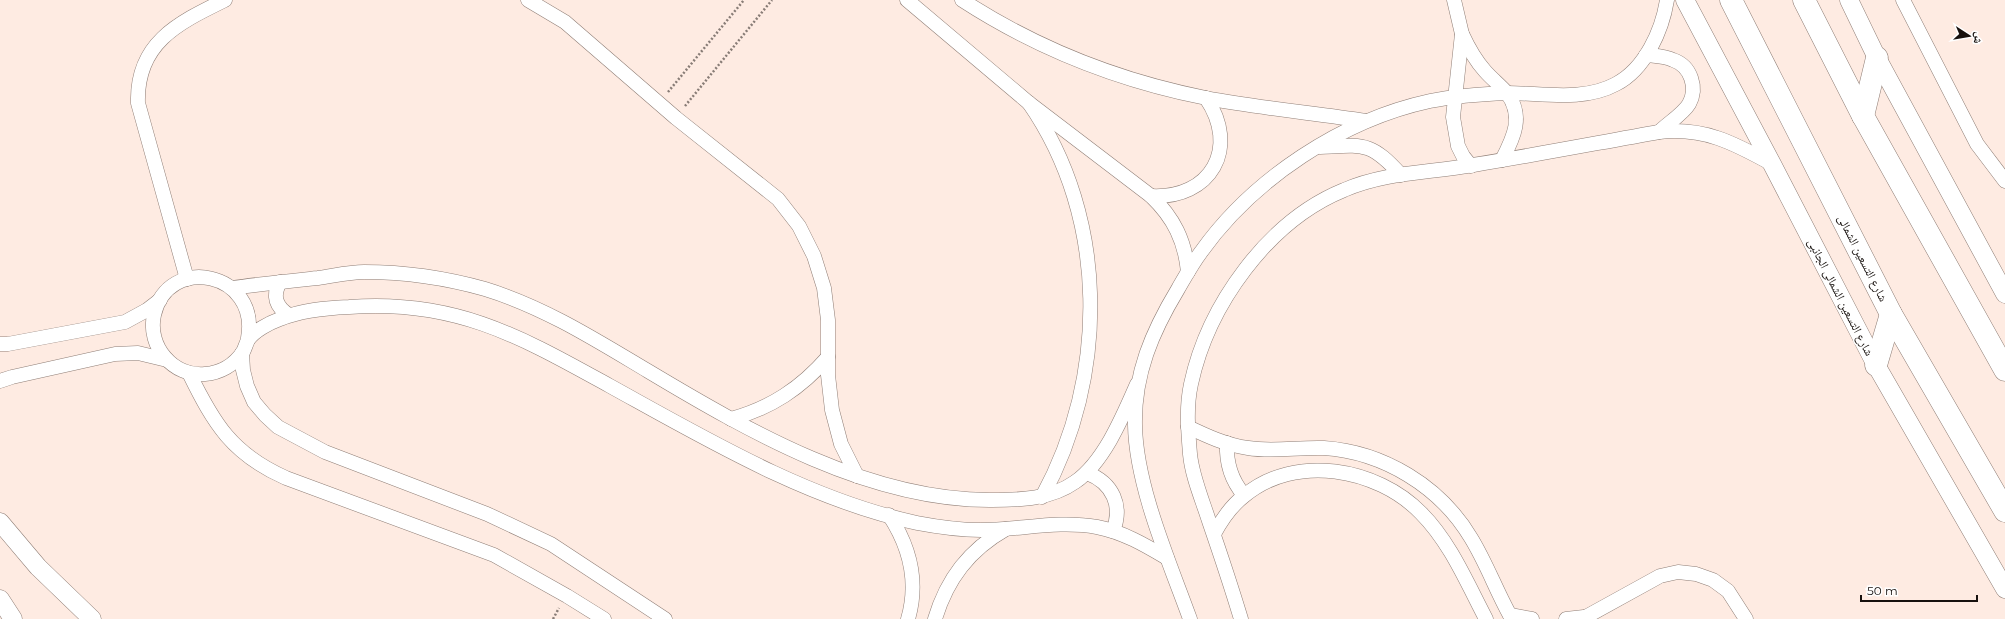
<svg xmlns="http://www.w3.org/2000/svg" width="2005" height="619" viewBox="0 0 2005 619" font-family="Montserrat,'Noto Naskh Arabic',sans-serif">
<rect width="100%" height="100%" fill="#feebe2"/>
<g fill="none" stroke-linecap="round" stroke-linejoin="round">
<g stroke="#8f7e76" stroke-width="15">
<g id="minor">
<path d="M 528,0 L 565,22 L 676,118 L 778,199 L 799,226 L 814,256 L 824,288 L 828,320 L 828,375 L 832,410 L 841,444 L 857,476"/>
<path d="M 907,0 L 1029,103 L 1151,196 C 1174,218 1185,241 1188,272"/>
<path d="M 962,0 C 1036,48 1120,81 1206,98 C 1259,108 1313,113 1366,121"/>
<path d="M 1454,0 L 1462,34 L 1453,117 L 1458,146 L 1463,156 L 1471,166"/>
<path d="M 1903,0 L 1977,144 L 2005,181"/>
<path d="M 1462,34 C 1468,47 1475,60 1485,71 C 1492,79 1500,85 1507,93 C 1524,116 1514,137 1502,160"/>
<path d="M 1646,55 C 1655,56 1665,56 1673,60 C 1691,66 1698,88 1689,104 C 1683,114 1668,123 1659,132"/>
<path d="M 1029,103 C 1109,218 1108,377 1042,497"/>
<path d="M 1320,147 C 1364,145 1370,141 1401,175"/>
<path d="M 1151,196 C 1211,199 1240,148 1206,98"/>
<path d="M 187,279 L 138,103 C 136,43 178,23 225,0"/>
<path d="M 280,282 C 272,296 276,307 289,315"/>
<path d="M 232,288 C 261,284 290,281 318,278 C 333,276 349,272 364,272 C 404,272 446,278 485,289 C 544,307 596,340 648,371 C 750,432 870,501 992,500 C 1021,500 1051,499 1075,482 C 1104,462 1123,416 1137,384"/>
<path d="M 248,338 C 260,272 168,253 154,315 C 147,346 173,377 205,374 C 220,373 234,365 243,352 C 245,348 246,344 248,340 C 254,331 269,323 280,319 C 302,310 326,308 349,307 C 456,299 521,337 610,386 C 706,439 809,500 917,523 C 938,527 959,530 981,530 C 1020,530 1058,520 1097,527 C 1123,532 1145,545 1167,558"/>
<path d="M 0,344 L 8,344 L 125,322 L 147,310 L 160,300"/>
<path d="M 242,353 L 243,370 L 247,386 L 254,402 L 265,415 L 278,427 L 325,452 L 487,514 L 551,544 L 665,619"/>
<path d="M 189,373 C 214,424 232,454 286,478 L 494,555 L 567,596 L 604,619"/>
<path d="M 0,381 L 12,377 L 115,354 L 138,353 L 167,360"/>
<path d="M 731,419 C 771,408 801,388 828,357"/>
<path d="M 1188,427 C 1207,436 1226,445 1248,448 C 1273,452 1298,447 1324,448 C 1383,452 1440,486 1471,538 C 1487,564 1497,593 1512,619"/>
<path d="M 1227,443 C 1226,464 1231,480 1244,495"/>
<path d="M 1087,473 C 1113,483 1123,506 1113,531"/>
<path d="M 889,515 C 910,547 919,581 908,619"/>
<path d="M 1214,534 C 1222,519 1231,506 1244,496 C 1295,453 1377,468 1421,513 C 1450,542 1467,583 1486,619"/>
<path d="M 1510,615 L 1532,619"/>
<path d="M 935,619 C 947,579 969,550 1006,529"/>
<path d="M 1190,619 C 1169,561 1136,486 1135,425 C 1134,374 1152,332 1178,289 C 1185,277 1192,264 1201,252 C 1253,179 1342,120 1430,101 C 1455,96 1481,94 1507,93 C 1542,93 1583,102 1616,84 C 1645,69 1662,31 1667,0"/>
<path d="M 1241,619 C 1231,586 1220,553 1209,521 C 1202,499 1192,476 1190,454 C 1188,430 1186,407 1191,384 C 1208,305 1268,221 1344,190 C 1385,172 1429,173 1473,165 C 1535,155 1597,143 1659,132 C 1704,127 1734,143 1772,164"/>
<path d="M 1566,619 L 1584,617"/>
<path d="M 1582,619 L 1660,576 L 1678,572 L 1696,574 L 1713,580 L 1728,591 L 1746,619"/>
</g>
</g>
<g stroke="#8f7e76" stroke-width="19">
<g id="tertiary">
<path d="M 1685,0 L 1772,164 L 1876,365 L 2005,589"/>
<path d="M 1849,0 L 1877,58 L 2005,294"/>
<path d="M 0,522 L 38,567 L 92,619"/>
<path d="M 0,599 L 13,619"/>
</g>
</g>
<g stroke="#8f7e76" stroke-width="23">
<g id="primary">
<path d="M 1731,0 L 1891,314 L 2005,511"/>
<path d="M 1804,0 L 1863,116 L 2005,370"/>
<path d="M 1863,116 L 1877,58"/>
<path d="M 1876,365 L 1891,314"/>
</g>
</g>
<g stroke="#887c76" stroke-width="2.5" stroke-dasharray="2 2" stroke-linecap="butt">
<path d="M 668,92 L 744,0"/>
<path d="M 685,106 L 772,0"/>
<path d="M 553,619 L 559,608"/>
</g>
<use href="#minor" stroke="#fff" stroke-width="14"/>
<use href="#tertiary" stroke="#fff" stroke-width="18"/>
<use href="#primary" stroke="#fff" stroke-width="22"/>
</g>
<g text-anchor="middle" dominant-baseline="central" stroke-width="3" stroke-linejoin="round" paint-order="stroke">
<g font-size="12" fill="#17110e" stroke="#fff">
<text transform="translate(1863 258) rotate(63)">شارع التسعين الشمالى</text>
<text transform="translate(1841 297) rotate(63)">شارع التسعين الشمالى الجانبى</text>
</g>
</g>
<g transform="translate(1969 36) rotate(102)" stroke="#ffffff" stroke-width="3" paint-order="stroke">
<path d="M0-3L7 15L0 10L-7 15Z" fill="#17110e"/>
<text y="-6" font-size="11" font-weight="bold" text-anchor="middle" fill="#17110e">ش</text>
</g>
<path d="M1861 595v6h116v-6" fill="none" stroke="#17110e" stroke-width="2"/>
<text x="1867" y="595" font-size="12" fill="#17110e" stroke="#ffffff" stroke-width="3" paint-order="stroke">50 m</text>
</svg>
